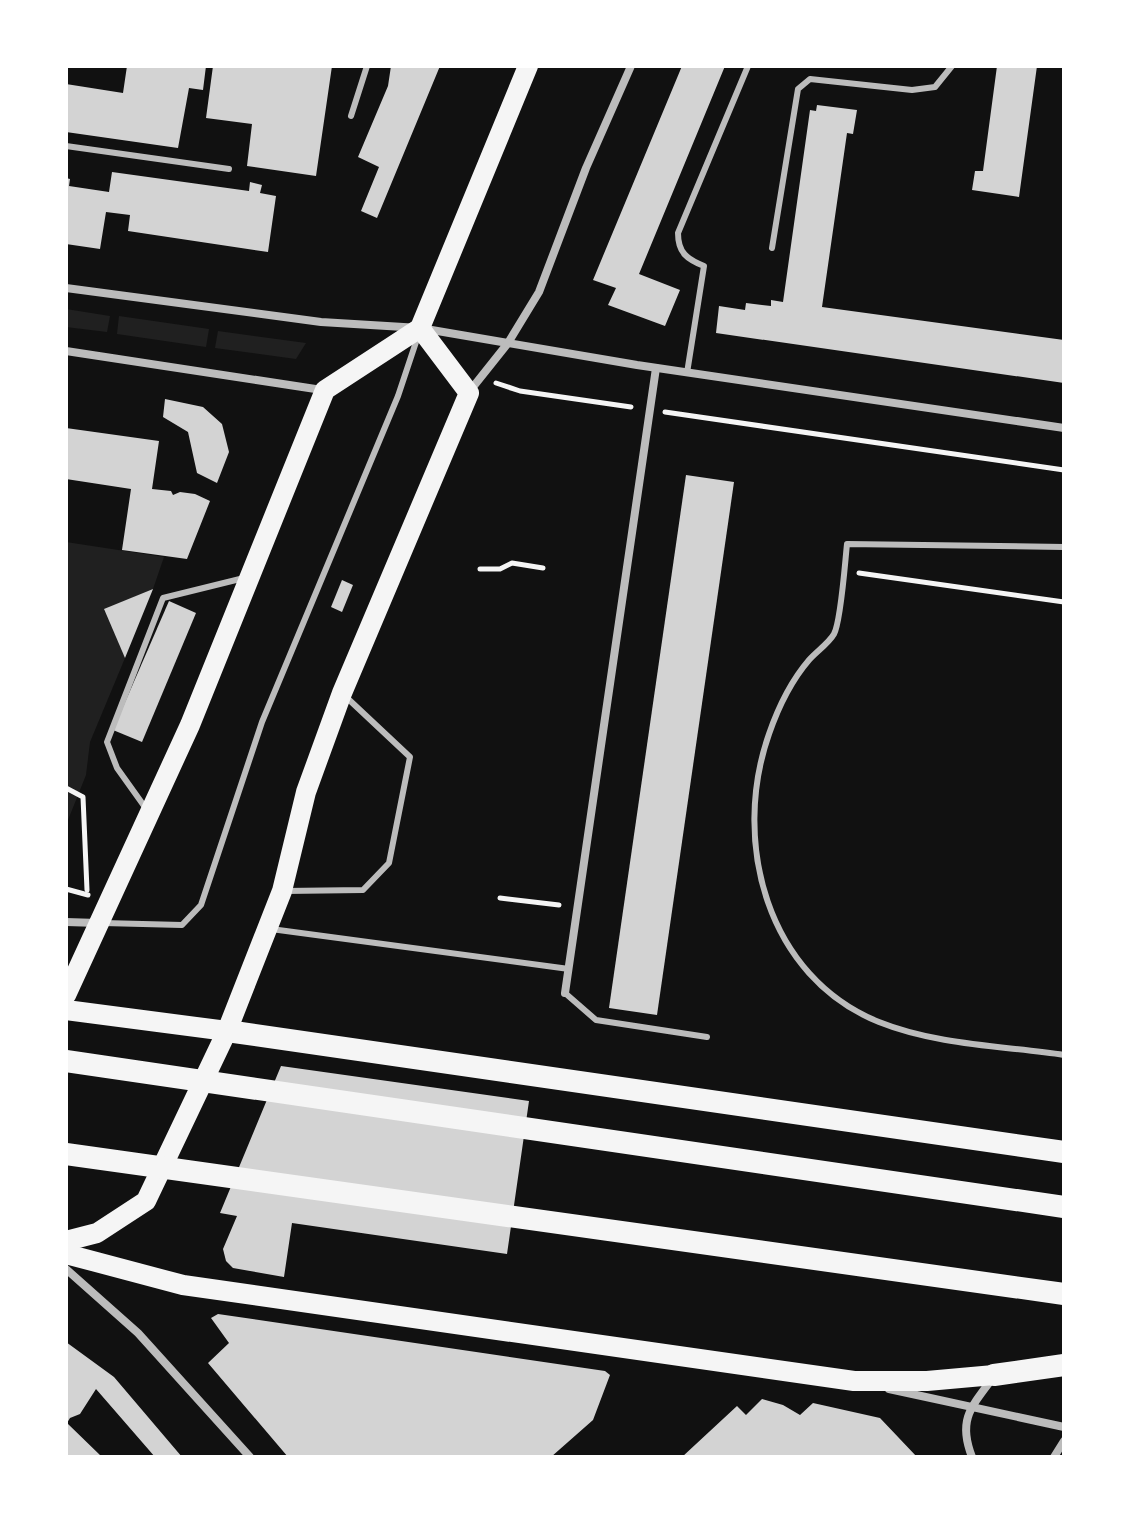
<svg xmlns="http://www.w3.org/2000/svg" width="1130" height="1523" viewBox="0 0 1130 1523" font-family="'Asap Condensed',sans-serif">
<rect width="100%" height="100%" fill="#111"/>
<g fill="#202020">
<path d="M 66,309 L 110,316 L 107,332 L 66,327 Z"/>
<path d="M 119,316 L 209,329 L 206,347 L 117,334 Z"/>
<path d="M 218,331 L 306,343 L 296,359 L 215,348 Z"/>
<path d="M 66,542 L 164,557 L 153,589 L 104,610 L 125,658 L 90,742 L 86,775 L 66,825 Z"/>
</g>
<g fill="#d3d3d3">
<path d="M 127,66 L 206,66 L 203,90 L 189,88 L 178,148 L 66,132 L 66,84 L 123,93 Z"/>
<path d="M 213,66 L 332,66 L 316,176 L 247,166 L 252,124 L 206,118 Z"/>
<path d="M 391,66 L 440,66 L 377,218 L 361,211 L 379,167 L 358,157 L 388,86 Z"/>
<path d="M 682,66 L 725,66 L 639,274 L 680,290 L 665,326 L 608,305 L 616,288 L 593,280 Z"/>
<path d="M 997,66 L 1037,66 L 1019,197 L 972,190 L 975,171 L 983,171 Z"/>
<path d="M 817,105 L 857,110 L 853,134 L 847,133 L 822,307 L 1064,340 L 1064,383 L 716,333 L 719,306 L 745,310 L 746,303 L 771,306 L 771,300 L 783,302 L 810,110 L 816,111 Z"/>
<path d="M 112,172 L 249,191 L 250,182 L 262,185 L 260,193 L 276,196 L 268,252 L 128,231 L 130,215 L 106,212 L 100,249 L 66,244 L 66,178 L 70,179 L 69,186 L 109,192 Z"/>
<path d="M 165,399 L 203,407 L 222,424 L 229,452 L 217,483 L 197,473 L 188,432 L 163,417 Z"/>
<path d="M 66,428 L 159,441 L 152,489 L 171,491 L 173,495 L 180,492 L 195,494 L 210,501 L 187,559 L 122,550 L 131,489 L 66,479 Z"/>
<path d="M 686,475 L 734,482 L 657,1015 L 609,1008 Z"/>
<path d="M 342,580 L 353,585 L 342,612 L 331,607 Z"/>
<path d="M 153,589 L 125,658 L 104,609 Z"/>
<path d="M 169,601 L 196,613 L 142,742 L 113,730 Z"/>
<path d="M 281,1066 L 529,1101 L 507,1254 L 292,1223 L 284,1277 L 233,1268 L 226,1261 L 223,1249 L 237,1216 L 220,1213 Z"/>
<path d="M 218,1314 L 605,1371 L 610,1375 L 593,1420 L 551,1457 L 288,1457 L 208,1363 L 229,1343 L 211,1318 Z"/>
<path d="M 66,1342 L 114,1377 L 182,1457 L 155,1457 L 96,1389 L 80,1414 L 70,1418 L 67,1423 L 102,1457 L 66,1457 Z"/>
<path d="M 762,1399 L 783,1405 L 800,1415 L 813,1403 L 880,1418 L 917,1457 L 682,1457 L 737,1406 L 746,1415 Z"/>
</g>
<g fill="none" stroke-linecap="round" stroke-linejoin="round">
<g stroke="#f5f5f5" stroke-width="5">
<path d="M 496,383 L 520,391 L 631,407"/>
<path d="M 665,412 L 1064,470"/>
<path d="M 480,569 L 500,569 L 512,563 L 543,568"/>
<path d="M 859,573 L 1064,602"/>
<path d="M 66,788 L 83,797 L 87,890"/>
<path d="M 66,889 L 88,895"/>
<path d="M 500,898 L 559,905"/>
</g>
<g stroke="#bcbcbc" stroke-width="6">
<path d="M 351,116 L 367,66"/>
<path d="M 66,146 L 229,169"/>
<path d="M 772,248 L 798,89 L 810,79 L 912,90 L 935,87 L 952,66"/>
<path d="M 687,373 L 704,266 C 687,259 678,253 678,233 L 748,66"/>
<path d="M 1064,547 L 847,544 C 845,562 841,621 834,634 C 829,643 816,652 809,660 C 791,681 778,708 769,734 C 731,842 767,977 879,1022 C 936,1045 1004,1046 1064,1055"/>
<path d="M 147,810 L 117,768 L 107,742 L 163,598 L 244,578"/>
<path d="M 285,891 L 363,890 L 389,863 L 410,757 L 345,696"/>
<path d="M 103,923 L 182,925 L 201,905 L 262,722 L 398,396 L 417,339"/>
<path d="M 271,929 L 569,969"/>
<path d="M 565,993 L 596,1020 L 707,1037"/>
</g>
<g stroke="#bcbcbc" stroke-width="8">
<path d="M 66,288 L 321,322 L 420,328 L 637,365 L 1064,428"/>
<path d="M 66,351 L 322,390"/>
<path d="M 469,392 L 508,343 L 539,292 L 586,168 L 631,66"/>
<path d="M 66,922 L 98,923"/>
<path d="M 565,993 L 656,368"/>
<path d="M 66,1269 L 138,1333 L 250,1457"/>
<path d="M 889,1389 L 1064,1427"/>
<path d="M 972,1457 C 958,1421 970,1408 992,1379"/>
<path d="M 1054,1457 L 1064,1441"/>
</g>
<g stroke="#f5f5f5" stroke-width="20">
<path d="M 66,995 L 190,725 L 325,390 L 420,328 L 528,66"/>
<path d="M 66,1010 L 227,1031"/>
<path d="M 66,1241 L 97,1233 L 146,1201 L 227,1031 L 282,891 L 306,792 L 342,693 L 469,393 L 420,328"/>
<path d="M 66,1254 L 183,1285 L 854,1381 L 927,1381 L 994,1375"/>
</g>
<g stroke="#f5f5f5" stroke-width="22">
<path d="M 227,1031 L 1064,1152"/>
<path d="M 66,1061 L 1064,1207"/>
<path d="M 66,1154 L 1064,1294"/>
<path d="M 994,1375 L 1064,1365"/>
</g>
</g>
<rect width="1130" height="1523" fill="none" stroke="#ffffff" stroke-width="136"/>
</svg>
